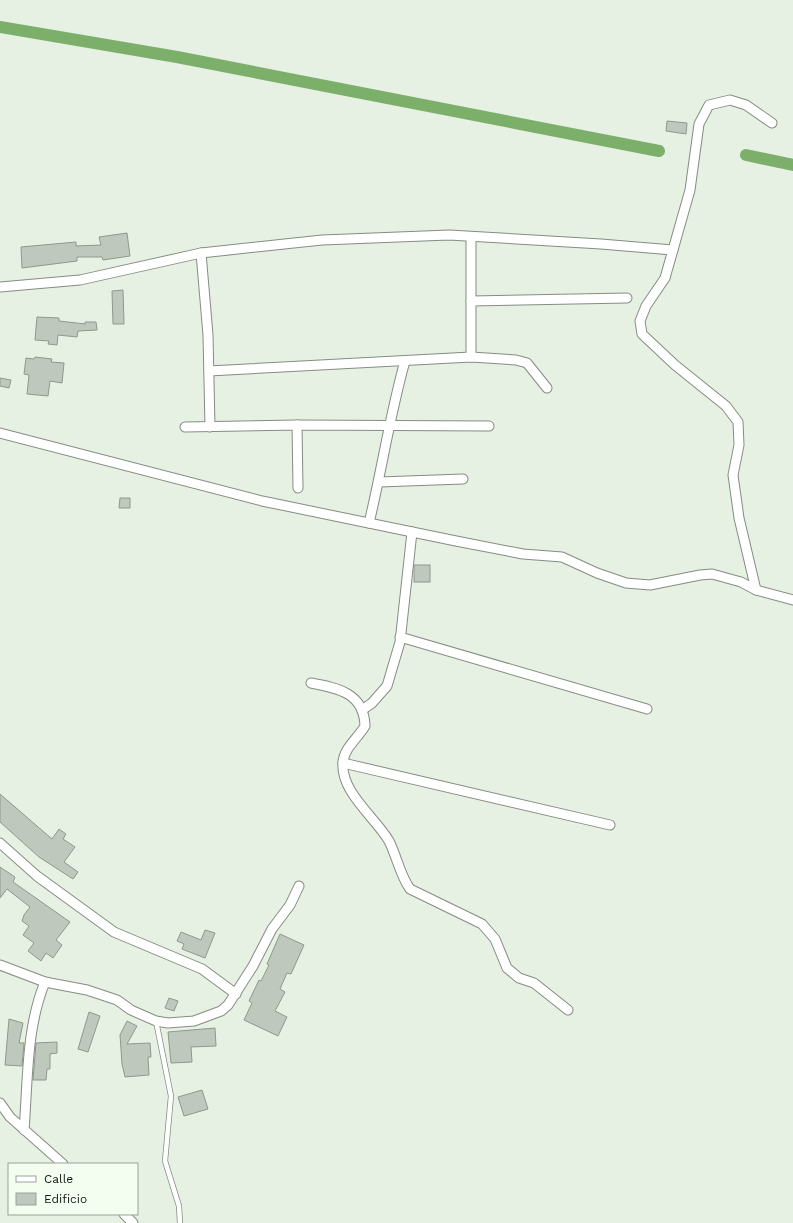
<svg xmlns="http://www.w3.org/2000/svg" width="793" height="1223" viewBox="0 0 793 1223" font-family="'Work Sans',sans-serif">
<rect width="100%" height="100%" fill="#e6f0e3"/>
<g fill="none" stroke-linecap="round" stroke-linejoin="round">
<g stroke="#7baf6a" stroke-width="12">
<path d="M 0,27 L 177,57 L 659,151"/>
<path d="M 746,155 L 793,165"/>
</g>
</g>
<g fill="#bfc8bc" stroke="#8f988c">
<path d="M 667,121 L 687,123 L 686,134 L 666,131 Z"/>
<path d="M 127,233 L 130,256 L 103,260 L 102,257 L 77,257 L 77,261 L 22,268 L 21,247 L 76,242 L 76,246 L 101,245 L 99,237 Z"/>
<path d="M 123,290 L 124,324 L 113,324 L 112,291 Z"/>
<path d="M 37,317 L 59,318 L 59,321 L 85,324 L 85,322 L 96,322 L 97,330 L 78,331 L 77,337 L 58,335 L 57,345 L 48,344 L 49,341 L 35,340 Z"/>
<path d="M 35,357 L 52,359 L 51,362 L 64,363 L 62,383 L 50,381 L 48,396 L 27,394 L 29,375 L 24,374 L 26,358 L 34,359 Z"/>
<path d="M 0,378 L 11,380 L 9,388 L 0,386 Z"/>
<path d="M 120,498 L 130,498 L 130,508 L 119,508 Z"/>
<rect x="414" y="565" width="16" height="17"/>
<path d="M 0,794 L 52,839 L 59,829 L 66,834 L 63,839 L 75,847 L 64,862 L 78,872 L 73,879 L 39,857 L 0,822 Z"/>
<path d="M 0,867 L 15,877 L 13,882 L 70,922 L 56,940 L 62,945 L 53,958 L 46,953 L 41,961 L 28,951 L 34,943 L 23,935 L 29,926 L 22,921 L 24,915 L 30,907 L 7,889 L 0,898 Z"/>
<path d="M 205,930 L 215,933 L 205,958 L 182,949 L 184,944 L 177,941 L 181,932 L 201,940 Z"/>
<path d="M 280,934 L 304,945 L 291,974 L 287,973 L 280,989 L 285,992 L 275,1011 L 287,1017 L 278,1036 L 244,1020 L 252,1003 L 249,1001 L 259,980 L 261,981 L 269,965 L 267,964 Z"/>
<path d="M 169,998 L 178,1001 L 174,1011 L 165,1008 Z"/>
<path d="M 89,1012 L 100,1016 L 88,1052 L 78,1049 Z"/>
<path d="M 9,1019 L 23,1023 L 19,1043 L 24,1043 L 22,1066 L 5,1065 Z"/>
<path d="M 127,1021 L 137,1026 L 127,1044 L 150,1043 L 151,1057 L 148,1057 L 149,1075 L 125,1077 L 122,1064 L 120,1035 Z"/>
<path d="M 215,1028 L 216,1046 L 191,1047 L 192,1062 L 171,1063 L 168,1032 Z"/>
<path d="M 57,1042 L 57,1053 L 50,1054 L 50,1069 L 47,1069 L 46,1080 L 33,1080 L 36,1043 Z"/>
<path d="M 202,1090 L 208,1109 L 184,1116 L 178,1097 Z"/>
</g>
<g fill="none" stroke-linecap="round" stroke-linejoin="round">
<g stroke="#848d81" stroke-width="6">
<path id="service" d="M 156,1021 L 171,1096 L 165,1161 L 179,1206 L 180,1223"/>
</g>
<g stroke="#848d81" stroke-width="11">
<g id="minor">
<path d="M 772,123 L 746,105 L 730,100 L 709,105 L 699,124 L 690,190 L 665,278 L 646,306 L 640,321 L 642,334 L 675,365 L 726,406 L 738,422 L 739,445 L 733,475 L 739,518 L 756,590 L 793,600"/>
<path d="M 201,253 L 208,335 L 210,427"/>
<path d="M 0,287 L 80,280 L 201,253 L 322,240 L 449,235 L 601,244 L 673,250"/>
<path d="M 471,301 L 627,298"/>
<path d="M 471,357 L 471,237"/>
<path d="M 209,371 L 471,357 L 516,360 L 527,363 L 547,388"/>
<path d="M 297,425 L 298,488"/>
<path d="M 185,427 L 297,425 L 489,426"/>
<path d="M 0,433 L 262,501 L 456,541 L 523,554 L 562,557 L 597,573 L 626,583 L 650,585 L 700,575 L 712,574 L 741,582 L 756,590"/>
<path d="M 379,482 L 463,479"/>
<path d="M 369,523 C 382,469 390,414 405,361"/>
<path d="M 400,637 L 647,709"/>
<path d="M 311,683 C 338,688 364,693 365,726 C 358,738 344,748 343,762 C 340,792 376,818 389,841 C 397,857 400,875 410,889 L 482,924 L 495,939 L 507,968 L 519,978 L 534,983 L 568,1010"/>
<path d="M 362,710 L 372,703 L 387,686 L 400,642 L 412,532"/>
<path d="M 343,763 L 610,825"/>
<path d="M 0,843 L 37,876 L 114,932 L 202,969 L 236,994"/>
<path d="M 0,965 L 45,982 L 87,990 L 117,1000 L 131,1010 L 156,1021 L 168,1023 L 194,1021 L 221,1011 L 228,1005 L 253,966 L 272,929 L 290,905 L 299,886"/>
<path d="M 0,1103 L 10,1117 L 63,1164"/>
<path d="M 24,1130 C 28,1081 26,1028 45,982"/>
<path d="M 124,1214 L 133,1223"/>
</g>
</g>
<use href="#service" stroke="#fff" stroke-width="4.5"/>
<use href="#minor" stroke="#fff" stroke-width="9"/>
</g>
<rect x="8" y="1163" width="130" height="52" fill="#f4fef0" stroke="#9aa197"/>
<rect x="16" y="1176" width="20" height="6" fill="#ffffff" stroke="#9aa197"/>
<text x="44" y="1183" font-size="12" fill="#121511">Calle</text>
<rect x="16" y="1193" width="20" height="12" fill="#bfc8bc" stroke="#9aa197"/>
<text x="44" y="1203" font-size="12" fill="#121511">Edificio</text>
</svg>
